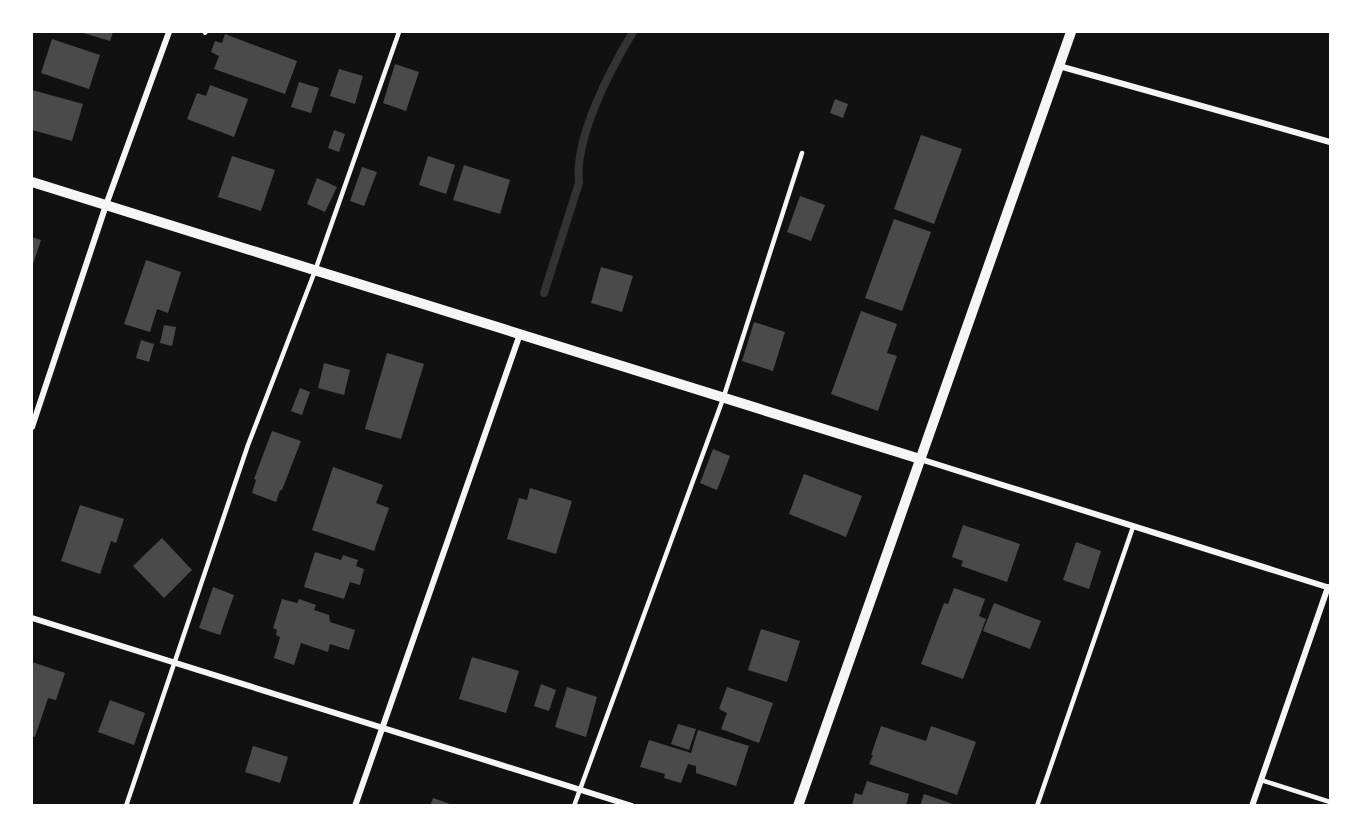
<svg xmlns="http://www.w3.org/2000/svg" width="1362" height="837" viewBox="0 0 1362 837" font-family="Helvetica,sans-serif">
<rect width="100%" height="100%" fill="#111"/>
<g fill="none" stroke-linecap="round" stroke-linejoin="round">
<path stroke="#333" stroke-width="8" d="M 544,293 L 579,183 C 574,138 610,70 633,32"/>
</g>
<g fill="#4a4a4a">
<path d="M 80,32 L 113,32 L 110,41 Z"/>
<path d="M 225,34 L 297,61 L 285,94 L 214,69 L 219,56 L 211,52 L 215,41 L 222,43 Z"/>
<path d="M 52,39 L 100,55 L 89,89 L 41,73 Z"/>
<path d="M 395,64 L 419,72 L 406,111 L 383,103 Z"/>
<path d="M 339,69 L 363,76 L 355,104 L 330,96 Z"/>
<path d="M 299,82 L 319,88 L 311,113 L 291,107 Z"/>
<path d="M 210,85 L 248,99 L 234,137 L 187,119 L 197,93 L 206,96 Z"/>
<path d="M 32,90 L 83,104 L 72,141 L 32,130 Z"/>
<path d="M 835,99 L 848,104 L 843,118 L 830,113 Z"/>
<path d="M 334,130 L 345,134 L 339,152 L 328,148 Z"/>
<path d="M 921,135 L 962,149 L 934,224 L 894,209 Z"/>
<path d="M 232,156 L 275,170 L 261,211 L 218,197 Z"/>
<path d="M 428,156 L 455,165 L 446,194 L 419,185 Z"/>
<path d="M 464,165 L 510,180 L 500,214 L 453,200 Z"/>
<path d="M 362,167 L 377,172 L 364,206 L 350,201 Z"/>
<path d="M 317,178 L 337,187 L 325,212 L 307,204 Z"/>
<path d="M 800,196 L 825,205 L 811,241 L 787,232 Z"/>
<path d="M 894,219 L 931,232 L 902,311 L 865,298 Z"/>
<path d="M 32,237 L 41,240 L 32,267 Z"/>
<path d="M 146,260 L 181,272 L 168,313 L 157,309 L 150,332 L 124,324 Z"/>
<path d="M 601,267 L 633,276 L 622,312 L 591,303 Z"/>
<path d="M 861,311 L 897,324 L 887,353 L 897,356 L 878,411 L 831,394 Z"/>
<path d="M 754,322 L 785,332 L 773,371 L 742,361 Z"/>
<path d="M 164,325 L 176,327 L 172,346 L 160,343 Z"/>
<path d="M 141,340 L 154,344 L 149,362 L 136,358 Z"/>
<path d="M 387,353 L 424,364 L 401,439 L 365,429 Z"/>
<path d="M 324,363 L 350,370 L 344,395 L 318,388 Z"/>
<path d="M 300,388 L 310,392 L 302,415 L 291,411 Z"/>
<path d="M 272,431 L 301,441 L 282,490 L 280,490 L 276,502 L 252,493 L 256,480 L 254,479 Z"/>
<path d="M 713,449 L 730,456 L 717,490 L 700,483 Z"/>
<path d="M 333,467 L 383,485 L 376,503 L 389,508 L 374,551 L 312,530 Z"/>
<path d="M 804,474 L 862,496 L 846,537 L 789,514 Z"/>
<path d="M 530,488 L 572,501 L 556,554 L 507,539 L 519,498 L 527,500 Z"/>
<path d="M 80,505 L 124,519 L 116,543 L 111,541 L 100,574 L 61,561 Z"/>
<path d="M 963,525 L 1020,544 L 1007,582 L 961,566 L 963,561 L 952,557 Z"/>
<path d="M 162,538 L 192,570 L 164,598 L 133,566 Z"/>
<path d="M 1076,542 L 1101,551 L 1089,589 L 1063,580 Z"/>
<path d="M 315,552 L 341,560 L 343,555 L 358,560 L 356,566 L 364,569 L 360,585 L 350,582 L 344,599 L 304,587 Z"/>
<path d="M 213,587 L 234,595 L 220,635 L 199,628 Z"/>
<path d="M 954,588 L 985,599 L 979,616 L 986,619 L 963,679 L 921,664 L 944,603 L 948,604 Z"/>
<path d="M 282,599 L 297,603 L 299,599 L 316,605 L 314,610 L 329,615 L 330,622 L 355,630 L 349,650 L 330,644 L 328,652 L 301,643 L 294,665 L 274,658 L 280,637 L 276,635 L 277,630 L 273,628 Z"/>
<path d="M 994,603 L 1041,621 L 1030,649 L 983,631 Z"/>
<path d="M 761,629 L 800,641 L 787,682 L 748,670 Z"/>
<path d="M 472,657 L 519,671 L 506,713 L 459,699 Z"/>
<path d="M 32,662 L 65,673 L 56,700 L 48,698 L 35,737 L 32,736 Z"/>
<path d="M 541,684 L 556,690 L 549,711 L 534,706 Z"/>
<path d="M 567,687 L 597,697 L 586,737 L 555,727 Z"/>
<path d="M 727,687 L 773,703 L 759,743 L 721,729 L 727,713 L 719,709 Z"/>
<path d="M 110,700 L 145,713 L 134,745 L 98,732 Z"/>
<path d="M 678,724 L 696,729 L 689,750 L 671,744 Z"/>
<path d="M 881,726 L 926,741 L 931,726 L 976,742 L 957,795 L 869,764 L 873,755 L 871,755 Z"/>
<path d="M 698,730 L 749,746 L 736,786 L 696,773 L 696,766 L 688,764 L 681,783 L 664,778 L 665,774 L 640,767 L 649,740 L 691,753 Z"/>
<path d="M 253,746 L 288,757 L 280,783 L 245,772 Z"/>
<path d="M 867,781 L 909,794 L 906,806 L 852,806 L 855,793 L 862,795 Z"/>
<path d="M 924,794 L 956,805 L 956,806 L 920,806 Z"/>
<path d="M 433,798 L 453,805 L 453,806 L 430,806 Z"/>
</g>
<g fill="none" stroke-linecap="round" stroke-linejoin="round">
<path stroke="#f5f5f5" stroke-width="4" d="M 205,33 L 206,32"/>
<g stroke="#f5f5f5" stroke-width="4.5">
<path d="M 1261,780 L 1330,802"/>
<path d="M 126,806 L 248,445 L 315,271 L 399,32"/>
<path d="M 574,806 L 723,399 L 802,153"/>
<path d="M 1037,806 L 1133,527"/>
</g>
<g stroke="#f5f5f5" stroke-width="6">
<path d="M 1059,66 L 1330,142"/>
<path d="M 32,427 L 106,205 L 169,32"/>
<path d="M 920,459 L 1330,588"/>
<path d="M 32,618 L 632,806"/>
<path d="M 355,806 L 520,334"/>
<path d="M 1252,806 L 1328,587"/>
</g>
<g stroke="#f5f5f5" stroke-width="10">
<path d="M 32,182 L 920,459"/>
<path d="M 798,806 L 1071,32"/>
</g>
</g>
<rect width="1362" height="837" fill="none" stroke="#ffffff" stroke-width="66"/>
</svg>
